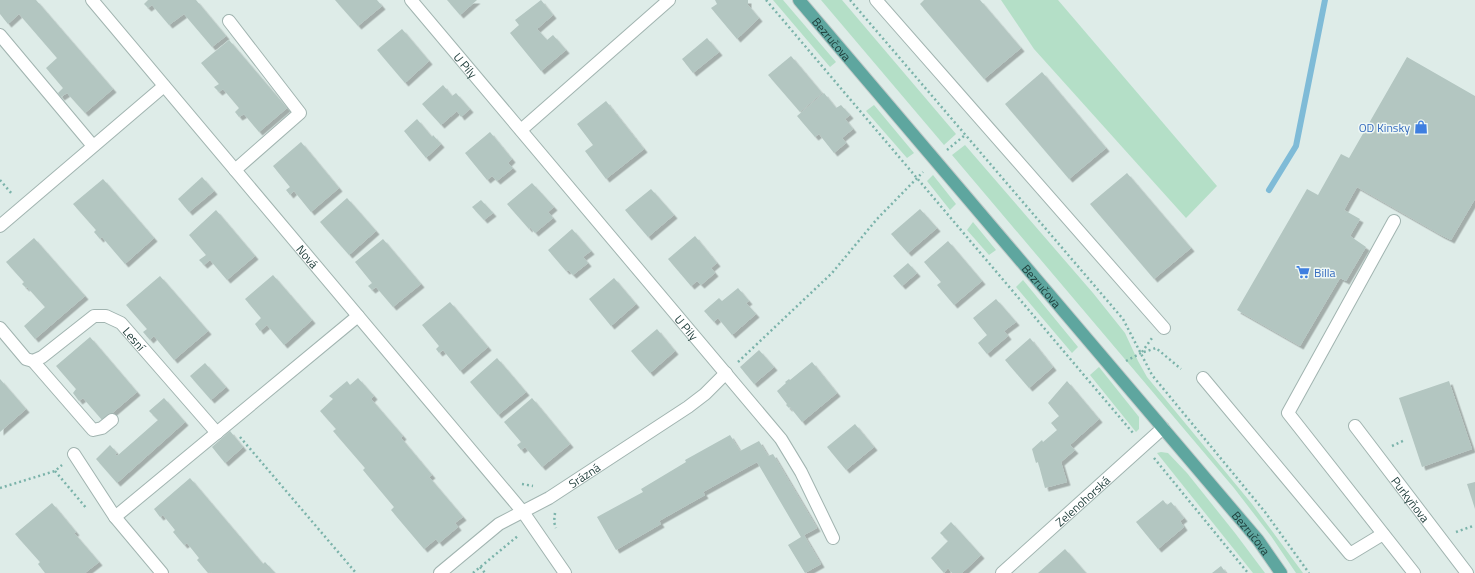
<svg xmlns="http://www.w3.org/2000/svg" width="1475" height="573" viewBox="0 0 1475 573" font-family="'Titillium Web',sans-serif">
<defs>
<filter id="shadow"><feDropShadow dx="3.5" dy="3.5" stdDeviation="0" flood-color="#0004"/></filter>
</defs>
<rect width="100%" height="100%" fill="#deece8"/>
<g fill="#b4dfc7">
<path d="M 773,0 L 783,0 L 836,62 L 830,67 Z"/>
<path d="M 821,0 L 842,0 L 956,134 L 944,145 Z"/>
<path d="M 1001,0 L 1058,0 L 1217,186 L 1186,218 L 1034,49 Z"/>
<path d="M 874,105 L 914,153 L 907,158 L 866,111 Z"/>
<path d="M 965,145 L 1093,293 L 1125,333 L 1138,361 L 1147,377 L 1252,504 L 1303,573 L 1296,573 L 1271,536 L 1234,488 L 952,155 Z"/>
<path d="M 933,175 L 956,204 L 950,210 L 927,181 Z"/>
<path d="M 973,222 L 996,250 L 989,255 L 967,230 Z"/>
<path d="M 1023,280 L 1078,347 L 1072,353 L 1016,287 Z"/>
<path d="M 1099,367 L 1139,417 L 1139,429 L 1136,432 L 1090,375 Z"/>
<path d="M 1161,452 L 1168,453 L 1187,473 L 1235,533 L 1265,573 L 1253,573 L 1157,453 Z"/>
</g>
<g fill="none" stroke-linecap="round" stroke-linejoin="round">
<path stroke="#7fbbd7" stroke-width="6" d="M 1269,190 L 1296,146 L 1325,0"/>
</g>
<g fill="#b3c6c1" filter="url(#shadow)">
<path d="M 0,0 L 36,0 L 113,89 L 85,113 L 67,93 L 61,97 L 58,93 L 63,88 L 46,68 L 57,58 L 19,14 L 8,24 L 0,14 Z"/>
<path d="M 148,0 L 196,0 L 226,36 L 212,47 L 184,14 L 169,25 L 152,5 L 148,8 L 144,4 Z"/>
<path d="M 335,0 L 377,0 L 382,6 L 358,26 Z"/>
<path d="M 447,0 L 477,0 L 460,15 Z"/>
<path d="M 541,0 L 553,15 L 537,29 L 547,40 L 553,35 L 566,50 L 541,71 L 510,33 L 519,25 L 515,20 Z"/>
<path d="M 715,0 L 748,0 L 748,5 L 759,18 L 737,39 L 711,8 L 717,4 Z"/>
<path d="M 924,0 L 980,0 L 1021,48 L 984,79 L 920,4 Z"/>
<path d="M 402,29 L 429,61 L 405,83 L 377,50 Z"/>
<path d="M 707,38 L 719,52 L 693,73 L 682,59 Z"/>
<path d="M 229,40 L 287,108 L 259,132 L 244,114 L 239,117 L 235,112 L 239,108 L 223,89 L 219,92 L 214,87 L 219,84 L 201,63 Z"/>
<path d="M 791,56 L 822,93 L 800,112 L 768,75 Z"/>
<path d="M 1407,57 L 1475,96 L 1475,199 L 1451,240 L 1441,235 L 1357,187 L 1344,210 L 1360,219 L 1350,236 L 1366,247 L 1346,281 L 1340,278 L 1300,346 L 1237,310 L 1307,189 L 1318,195 L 1341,154 L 1349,158 Z"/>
<path d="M 1042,72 L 1106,148 L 1069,179 L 1005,104 Z"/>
<path d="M 443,85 L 452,96 L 456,93 L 470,109 L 461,117 L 457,111 L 441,125 L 422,104 Z"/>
<path d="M 824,93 L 836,108 L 841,105 L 850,115 L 845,119 L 853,129 L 842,138 L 846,143 L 834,153 L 819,134 L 815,137 L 797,116 Z"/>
<path d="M 606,101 L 644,149 L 606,179 L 585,151 L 593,145 L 577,124 Z"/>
<path d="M 417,119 L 432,137 L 433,135 L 441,144 L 426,158 L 404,131 Z"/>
<path d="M 490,132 L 512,159 L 508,163 L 513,168 L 497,181 L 492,176 L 487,180 L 465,153 Z"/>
<path d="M 301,142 L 339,188 L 311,212 L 294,191 L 290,195 L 286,190 L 290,187 L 273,166 Z"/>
<path d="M 1127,173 L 1191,248 L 1154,279 L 1090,204 Z"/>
<path d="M 202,177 L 214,191 L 189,212 L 178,199 Z"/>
<path d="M 103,179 L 154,238 L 125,264 L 102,237 L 100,239 L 94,232 L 96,230 L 73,204 Z"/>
<path d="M 532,183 L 554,207 L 548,212 L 553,218 L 535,233 L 530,227 L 529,229 L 507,204 Z"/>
<path d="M 651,189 L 674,215 L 648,237 L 625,210 Z"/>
<path d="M 347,198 L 376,231 L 349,255 L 320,222 Z"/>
<path d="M 481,200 L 493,213 L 484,220 L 472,207 Z"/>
<path d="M 920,209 L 937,228 L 908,253 L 891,234 Z"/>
<path d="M 216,210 L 255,256 L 227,280 L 210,260 L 204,265 L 199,260 L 206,255 L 189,235 Z"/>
<path d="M 572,229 L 591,251 L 583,257 L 588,263 L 573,275 L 568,270 L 566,271 L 548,250 Z"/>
<path d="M 695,236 L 717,263 L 711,268 L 715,273 L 701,285 L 697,281 L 691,286 L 668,259 Z"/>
<path d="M 34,238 L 85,296 L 35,339 L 24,326 L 45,307 L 27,287 L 26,288 L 22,284 L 24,282 L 6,262 Z"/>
<path d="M 383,239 L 421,284 L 393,307 L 376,287 L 372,290 L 368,286 L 372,283 L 355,262 Z"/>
<path d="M 948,241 L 982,281 L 954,305 L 937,285 L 941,282 L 924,262 Z"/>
<path d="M 908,263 L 917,273 L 902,286 L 893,276 Z"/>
<path d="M 273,275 L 312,320 L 284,345 L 267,325 L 260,331 L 255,324 L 261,318 L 245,299 Z"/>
<path d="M 160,276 L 208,331 L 174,360 L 154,336 L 150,340 L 143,332 L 147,329 L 126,305 Z"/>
<path d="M 614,278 L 636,304 L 611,326 L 589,299 Z"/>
<path d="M 738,288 L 749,301 L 746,303 L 756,314 L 732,335 L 718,318 L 714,322 L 704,311 L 719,298 L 722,301 Z"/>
<path d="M 996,299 L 1016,322 L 1004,331 L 1008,336 L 987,354 L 978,343 L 987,335 L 973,318 Z"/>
<path d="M 450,302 L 488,347 L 460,371 L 443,350 L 439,353 L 436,349 L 439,346 L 422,325 Z"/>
<path d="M 657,329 L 675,351 L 650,373 L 631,351 Z"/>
<path d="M 90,337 L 137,392 L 103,421 L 83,398 L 79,401 L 73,393 L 76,389 L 56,366 Z"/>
<path d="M 1030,338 L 1053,367 L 1029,388 L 1005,360 Z"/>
<path d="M 759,350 L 774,367 L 754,384 L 740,367 Z"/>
<path d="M 497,358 L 526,392 L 498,415 L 470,382 Z"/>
<path d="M 812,362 L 837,393 L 802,422 L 790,407 L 789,408 L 786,405 L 787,404 L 777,391 L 786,383 L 785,382 L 789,379 L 790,380 Z"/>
<path d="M 205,363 L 226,387 L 211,400 L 190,376 Z"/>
<path d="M 358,378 L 374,396 L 371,399 L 403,436 L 401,438 L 432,475 L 429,477 L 463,517 L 455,523 L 458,527 L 439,543 L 436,539 L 424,549 L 391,510 L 394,507 L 363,470 L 365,468 L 333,431 L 336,429 L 320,411 L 333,399 L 329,396 L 347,381 L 350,385 Z"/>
<path d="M 0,379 L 26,409 L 0,432 Z"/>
<path d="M 1067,381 L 1099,419 L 1070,445 L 1075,450 L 1061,462 L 1067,482 L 1045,488 L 1038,462 L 1036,463 L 1032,449 L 1042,440 L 1043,442 L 1057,430 L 1051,423 L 1059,416 L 1048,403 Z"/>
<path d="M 1449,381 L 1472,449 L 1422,467 L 1399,398 Z"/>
<path d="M 164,398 L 185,422 L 117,483 L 96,459 L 110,445 L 117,453 L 115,454 L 117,456 L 133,442 L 158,420 L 149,411 Z"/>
<path d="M 532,398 L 570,444 L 542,467 L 525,447 L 521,450 L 517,445 L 521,442 L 504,422 Z"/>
<path d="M 855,424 L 874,447 L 846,470 L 827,447 Z"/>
<path d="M 230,431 L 243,447 L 225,463 L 212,447 Z"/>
<path d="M 730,435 L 740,451 L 759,441 L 768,456 L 773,454 L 817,528 L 804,535 L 821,564 L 805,573 L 788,545 L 801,537 L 757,462 L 703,492 L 705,495 L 659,521 L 661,524 L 616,550 L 597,517 L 643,492 L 641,489 L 686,462 L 685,460 Z"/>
<path d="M 190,478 L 263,564 L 265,562 L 275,573 L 212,573 L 211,572 L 208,573 L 197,560 L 199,558 L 187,543 L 184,545 L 173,532 L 175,530 L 163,515 L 160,517 L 154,509 Z"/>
<path d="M 1475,482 L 1475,509 L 1467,484 Z"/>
<path d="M 1163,500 L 1167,505 L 1171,502 L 1184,518 L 1180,521 L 1184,527 L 1158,549 L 1136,522 Z"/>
<path d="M 52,503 L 76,532 L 74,533 L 99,562 L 85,573 L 45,573 L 38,564 L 40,562 L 15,534 Z"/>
<path d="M 951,522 L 981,555 L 962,573 L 952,573 L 948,568 L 944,573 L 931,558 L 948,541 L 940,533 Z"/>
<path d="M 1065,549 L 1086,573 L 1038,573 Z"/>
<path d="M 1221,566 L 1226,573 L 1212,573 Z"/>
</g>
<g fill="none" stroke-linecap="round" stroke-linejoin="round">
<g stroke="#a1b4b0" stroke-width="14">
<g id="lane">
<path d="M 876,0 L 1164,328"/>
<path d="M 229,21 L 300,113 L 235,170"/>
<path d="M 0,35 L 93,146"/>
<path d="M 1394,221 L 1288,413 L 1414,573"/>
<path d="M 33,361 L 93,430 L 102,428 L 112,420"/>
<path d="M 1203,378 L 1350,554 L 1383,534"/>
</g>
</g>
<g stroke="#a1b4b0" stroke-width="14">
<g id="street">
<path id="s1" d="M 92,0 L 523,512 L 565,573"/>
<path id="s2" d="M 411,0 L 781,439 L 801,472 L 833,538"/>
<path d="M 521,130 L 669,0"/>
<path d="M 0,226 L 164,86"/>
<path id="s3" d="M 0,328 L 26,359 L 33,361 L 42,357 L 94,316 L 106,316 L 121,323 L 217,433"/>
<path id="s4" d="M 1355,426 L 1467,573"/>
<path d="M 74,454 L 115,517 L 162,573"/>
<path d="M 115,517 L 358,316"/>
<path id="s5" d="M 440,573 L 499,524 L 549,498 L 688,407 L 705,394 L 726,373"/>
<path id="s6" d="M 1002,573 L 1163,428"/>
</g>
</g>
<g stroke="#c0c9c8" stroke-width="14">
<g id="primary">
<path id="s7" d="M 799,0 L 1258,540 L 1281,573"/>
</g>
</g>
<g stroke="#7bb3aa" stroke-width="2.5" stroke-dasharray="2 3" stroke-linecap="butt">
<path d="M 766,0 L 1133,433"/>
<path d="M 850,0 L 1123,319 L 1152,375 L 1265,512 L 1309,573"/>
<path d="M 947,150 L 965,135"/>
<path d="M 0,180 L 12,194"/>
<path d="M 1142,352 L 1152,338"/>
<path d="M 1126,361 L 1141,353 L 1156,348 L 1181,369"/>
<path d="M 738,362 L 832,273 L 877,219 L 923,172"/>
<path d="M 240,437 L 356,573"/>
<path d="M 1392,446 L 1405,440"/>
<path d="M 1154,458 L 1248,573"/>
<path d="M 55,471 L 87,509"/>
<path d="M 522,484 L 533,486"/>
<path d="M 0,488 L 55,471 L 62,465"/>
<path d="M 555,513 L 554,522 L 556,528"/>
<path d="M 1456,532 L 1473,526"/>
<path d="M 480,567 L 485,573"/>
<path d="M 473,573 L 519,535"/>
</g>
<use href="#lane" stroke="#fff" stroke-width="12"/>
<use href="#street" stroke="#fff" stroke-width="12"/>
<use href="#primary" stroke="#5ea69f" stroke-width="12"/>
</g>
<defs>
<g id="shop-bare" transform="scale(1.08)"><path d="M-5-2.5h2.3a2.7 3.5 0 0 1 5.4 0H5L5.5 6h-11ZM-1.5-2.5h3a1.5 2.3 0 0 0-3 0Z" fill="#3f7fe0" stroke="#eff8f5" stroke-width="2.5" paint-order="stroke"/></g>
<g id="supermarket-bare" transform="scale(1.08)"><path d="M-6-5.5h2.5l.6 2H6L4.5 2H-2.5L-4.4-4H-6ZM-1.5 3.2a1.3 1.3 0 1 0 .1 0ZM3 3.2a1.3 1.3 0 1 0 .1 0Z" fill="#3f7fe0" stroke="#eff8f5" stroke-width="2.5" paint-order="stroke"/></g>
</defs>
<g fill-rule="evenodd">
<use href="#shop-bare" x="1421" y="127"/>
<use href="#supermarket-bare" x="1303" y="272"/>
</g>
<g text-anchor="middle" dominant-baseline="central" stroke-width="3" stroke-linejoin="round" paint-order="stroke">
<g font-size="12" fill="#1e3d3a" stroke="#eff8f5">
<text stroke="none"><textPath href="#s7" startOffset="51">Bezručova</textPath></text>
<text stroke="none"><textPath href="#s2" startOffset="85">U Pily</textPath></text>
<text stroke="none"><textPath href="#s1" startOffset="335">Nová</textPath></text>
<text stroke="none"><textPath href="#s7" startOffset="375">Bezručova</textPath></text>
<text stroke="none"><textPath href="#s2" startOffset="428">U Pily</textPath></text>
<text stroke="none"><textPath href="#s3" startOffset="173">Lesní</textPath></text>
<text stroke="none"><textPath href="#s5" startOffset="175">Srázná</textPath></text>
<text stroke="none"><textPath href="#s4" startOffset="92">Purkyňova</textPath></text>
<text stroke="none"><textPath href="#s6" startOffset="108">Zelenohorská</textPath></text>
<text stroke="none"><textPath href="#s7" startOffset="699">Bezručova</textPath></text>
</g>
<g font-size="12" fill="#366cbe" stroke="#eff8f5" text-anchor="end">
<text x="1410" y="127">OD Kinsky</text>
<text x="1314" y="272" text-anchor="start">Billa</text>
</g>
</g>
</svg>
